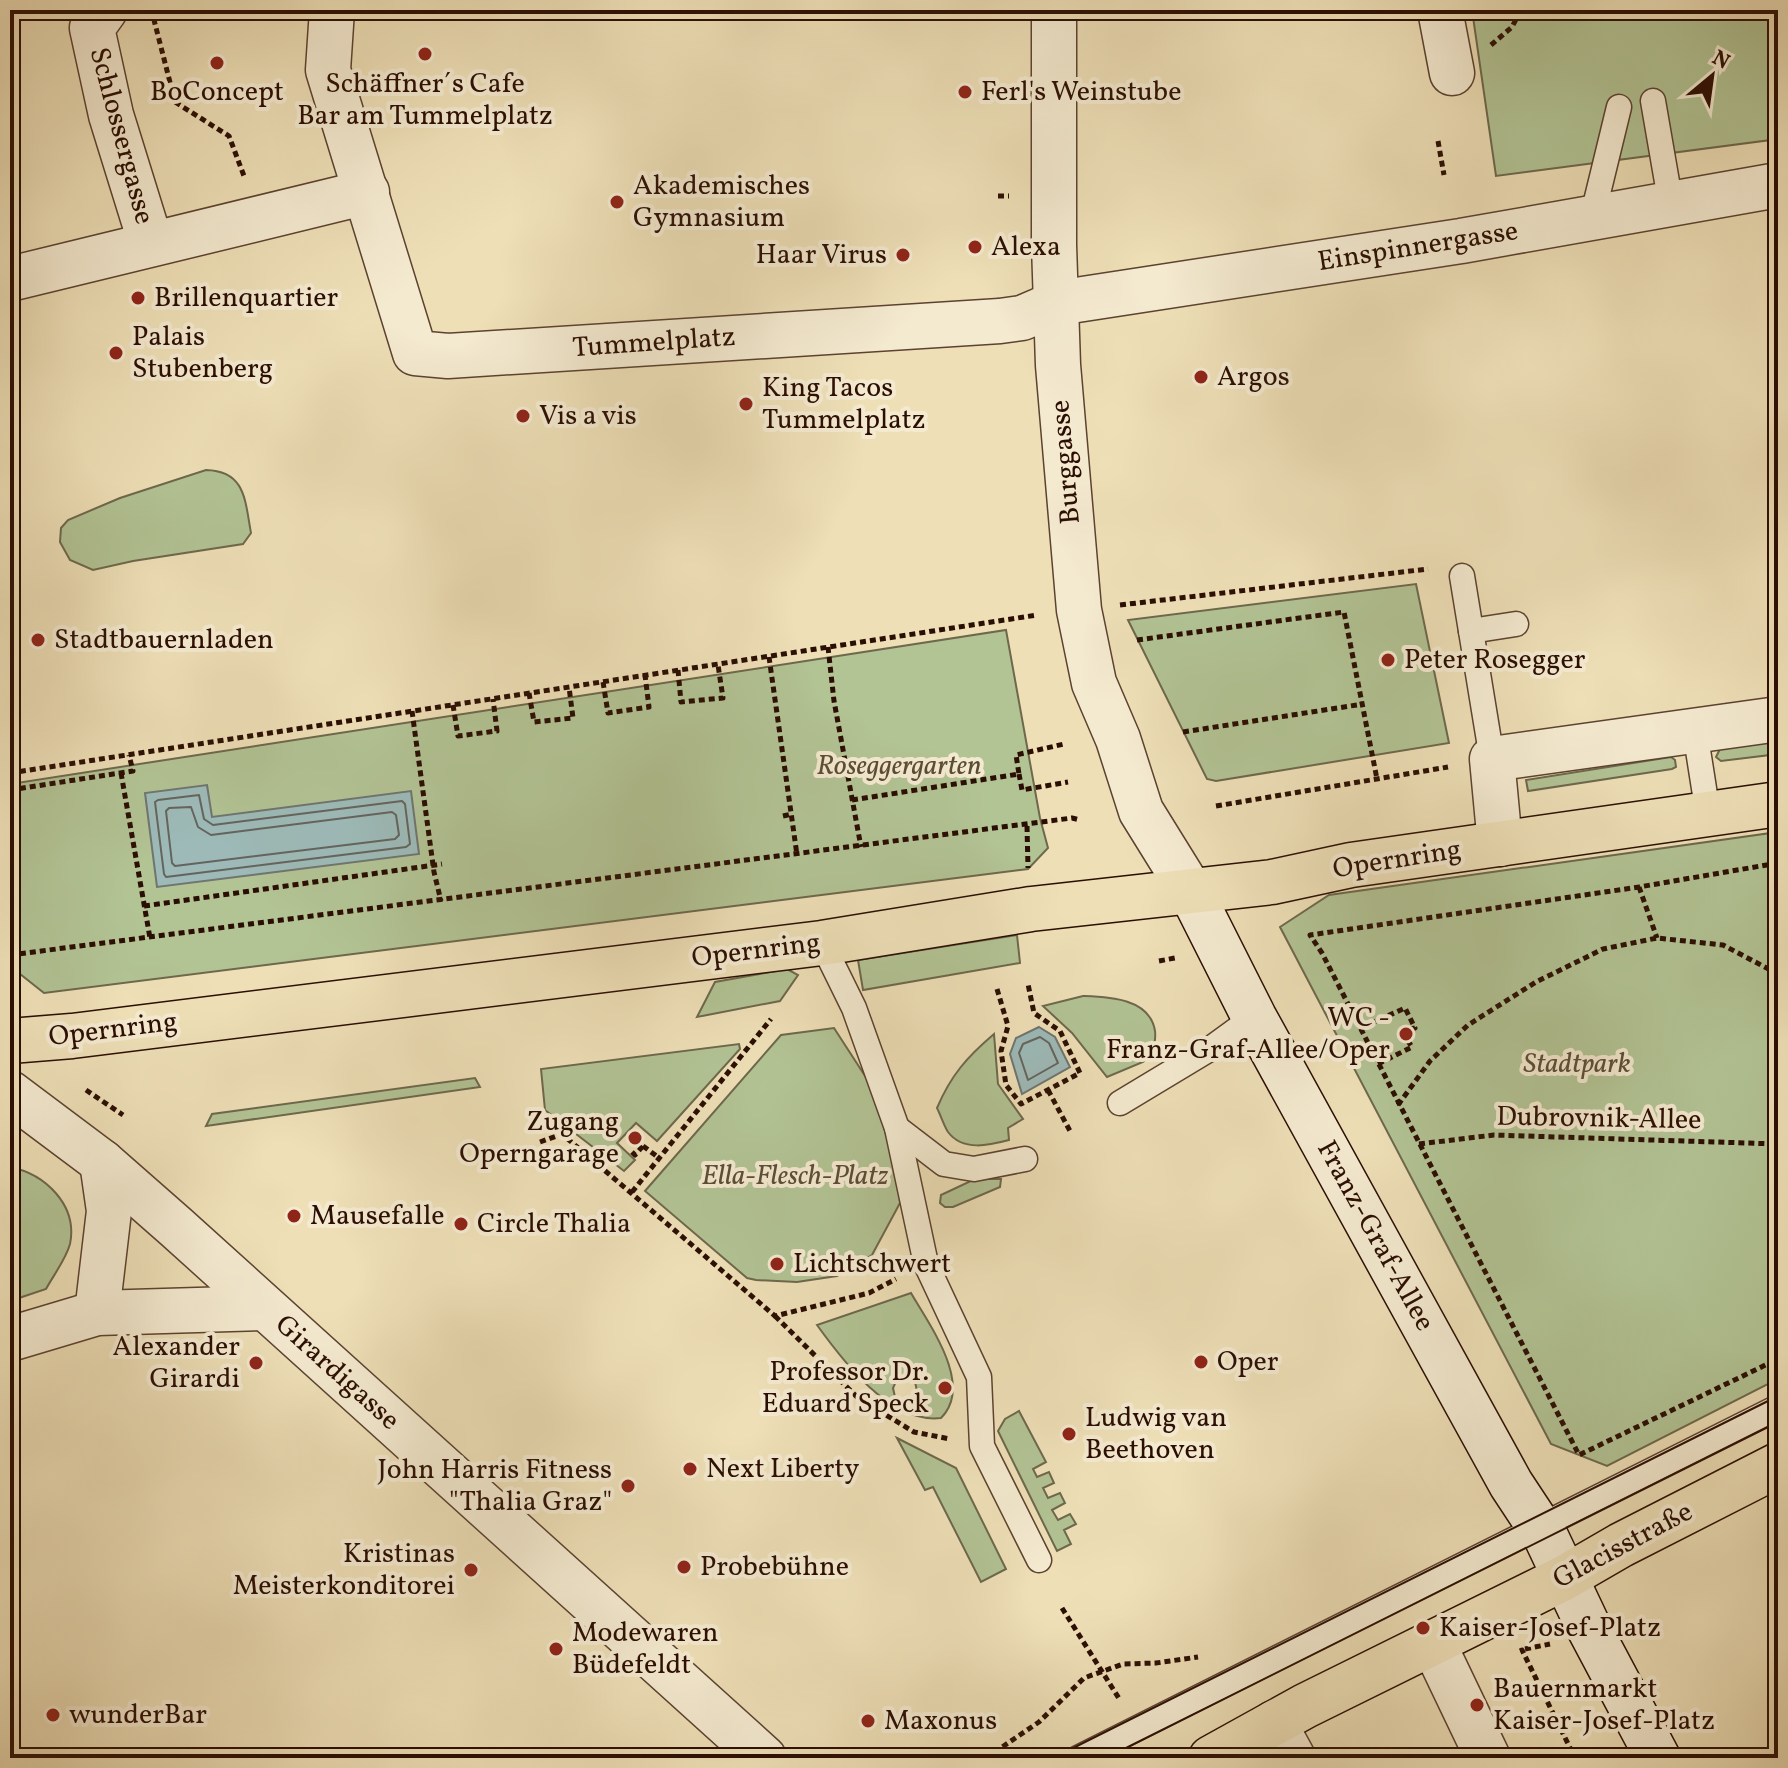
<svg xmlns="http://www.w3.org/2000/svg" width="1788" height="1768" viewBox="0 0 1788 1768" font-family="Vollkorn,serif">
<rect width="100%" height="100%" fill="#eedfb7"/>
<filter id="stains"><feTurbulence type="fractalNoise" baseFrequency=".0025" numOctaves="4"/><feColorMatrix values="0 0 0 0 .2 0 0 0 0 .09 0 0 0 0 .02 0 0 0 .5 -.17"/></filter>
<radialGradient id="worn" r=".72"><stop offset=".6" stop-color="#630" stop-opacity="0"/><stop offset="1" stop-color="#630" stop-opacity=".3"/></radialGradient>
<g fill="#b2c394" stroke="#6e684c" stroke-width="2" fill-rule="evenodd">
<path d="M 1472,10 L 1778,10 L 1778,139 L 1496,176 Z"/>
<path d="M 206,470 C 246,471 245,501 251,533 L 243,544 L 133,561 L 93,570 L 70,560 L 60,542 L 61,528 L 68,520 L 120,498 Z"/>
<path d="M 1416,584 L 1449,743 L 1216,781 L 1207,779 L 1128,620 Z"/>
<path d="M 1006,630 L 1040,818 L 1048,848 L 1028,869 L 44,993 L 10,966 L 10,784 Z"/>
<path d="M 1778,741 L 1778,754 L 1721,761 L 1716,757 L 1720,749 Z"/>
<path d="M 1671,757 L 1675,760 L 1676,767 L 1672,769 L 1528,791 L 1526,780 Z"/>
<path d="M 1778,832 L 1778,1379 L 1607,1466 L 1551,1444 L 1280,927 L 1329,895 Z"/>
<path d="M 1017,935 L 1020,963 L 863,990 L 858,960 Z"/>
<path d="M 787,969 L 798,975 L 780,1001 L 697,1017 L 715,982 Z"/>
<path d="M 1083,996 C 1108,997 1150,998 1155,1031 C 1156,1037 1154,1045 1154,1051 L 1143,1062 L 1107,1077 L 1072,1033 L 1043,1006 Z"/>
<path d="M 834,1028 L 878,1096 L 898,1159 L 900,1203 L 872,1255 L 837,1276 L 797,1282 L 756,1280 L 747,1278 L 645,1191 L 781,1035 Z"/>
<path d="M 994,1034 L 998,1084 L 1023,1119 L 1008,1128 L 1009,1140 C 990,1145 963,1152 948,1132 C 944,1126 941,1116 937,1108 C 951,1075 967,1057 994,1034 Z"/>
<path d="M 739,1044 L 740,1049 L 657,1141 L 636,1123 L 617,1143 L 635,1160 L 624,1171 L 545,1110 L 541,1069 Z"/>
<path d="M 475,1078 L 480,1087 L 206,1126 L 212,1114 Z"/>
<path d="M 10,1167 C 45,1174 78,1205 70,1244 C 66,1259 53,1276 46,1289 L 10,1301 Z"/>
<path d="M 975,1179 L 1001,1179 L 1000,1187 L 953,1207 L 945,1207 L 940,1203 L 941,1195 Z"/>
<path d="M 911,1293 C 930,1326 974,1385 941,1418 C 890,1424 843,1361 817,1325 ZM 906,1377 L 915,1382 L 917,1391 L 913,1399 L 904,1401 L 895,1397 L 893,1388 L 897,1379 Z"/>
<path d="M 1019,1411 L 1046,1462 L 1033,1469 L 1037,1477 L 1049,1472 L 1054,1483 L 1043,1488 L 1048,1498 L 1060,1493 L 1065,1503 L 1052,1510 L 1058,1520 L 1070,1514 L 1076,1524 L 1064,1530 L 1071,1544 L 1057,1551 L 998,1431 L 1005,1419 Z"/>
<path d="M 897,1438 L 956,1468 L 1006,1569 L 981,1582 L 933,1487 L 925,1490 Z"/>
</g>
<g fill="#9dbab8" stroke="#6f7570" stroke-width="2">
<path d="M 207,785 L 212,817 L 411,791 L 419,854 L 157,887 L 145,793 Z"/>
<path d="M 1039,1027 L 1055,1037 L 1070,1067 L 1022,1094 L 1010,1054 L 1016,1038 Z"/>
</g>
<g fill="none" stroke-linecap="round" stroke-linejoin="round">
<g stroke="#64645e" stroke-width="2">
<path d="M 199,795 L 204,819 L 213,825 L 402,801 L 405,804 L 410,844 L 406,847 L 166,877 L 164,874 L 155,802 L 158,800 Z"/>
<path d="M 191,807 L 198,827 L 211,835 L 392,812 L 396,815 L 399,835 L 395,839 L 175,866 L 172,863 L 166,811 L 169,808 Z"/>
<path d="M 1040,1037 L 1049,1043 L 1058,1063 L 1028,1080 L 1019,1053 L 1023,1044 Z"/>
</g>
<g stroke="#5c4230" stroke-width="27">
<g id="lane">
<path d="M 1653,101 L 1671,205"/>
<path d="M 1592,218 L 1619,107"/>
<path d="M 1462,576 L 1492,759"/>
<path d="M 1471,631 L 1516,624"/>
<path d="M 1695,731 L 1708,814"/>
<path d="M 822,943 L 854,1008 L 897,1128 L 926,1264 L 979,1377 L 982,1446 L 1039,1560"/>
<path d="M 1120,1103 L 1213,1047 L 1254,1017"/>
<path d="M 897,1128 L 944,1164 L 974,1169 L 1025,1159"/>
<path d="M 1078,1758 L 1778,1407"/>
</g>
</g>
<g stroke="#5c4230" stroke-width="47">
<g id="street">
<path d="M 105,10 L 92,28 L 111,115 L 151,244"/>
<path d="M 332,10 L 328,70 L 415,353 L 448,356 L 1000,321 L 1022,318 L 1057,303 L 1461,241 L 1778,185"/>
<path d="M 1054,10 L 1054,245 L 1058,365 L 1079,610 L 1094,683 L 1118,739 L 1141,811 L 1190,890"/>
<path d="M 1440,10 L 1452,73"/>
<path d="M 10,279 L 367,192"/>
<path d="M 1500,844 L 1492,759 L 1778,719"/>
<path d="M 10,1093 L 102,1162 L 176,1227 L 764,1758"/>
<path d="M 97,1313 L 109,1211 L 102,1162"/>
<path d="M 10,1339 L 97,1313 L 264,1308"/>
<path d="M 1433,1643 L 1488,1758"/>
<path d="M 1274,1723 L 1293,1758"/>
</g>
</g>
<g stroke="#2b0e03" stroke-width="47">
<path id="secondary" d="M 1190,890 L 1254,1017 L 1511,1484 L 1546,1537 L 1589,1628 L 1658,1758"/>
</g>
<g stroke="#2b0e03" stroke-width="47">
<g id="primary">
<path d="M 10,1041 L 72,1036 L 822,943 L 1031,909 L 1272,882 L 1351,865 L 1778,804"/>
<path d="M 1211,1758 L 1305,1706 L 1564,1578 L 1621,1545 L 1778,1465"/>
</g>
</g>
<g stroke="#2b0e03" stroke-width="5" stroke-dasharray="6 4" stroke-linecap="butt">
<path d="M 147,12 L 153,16 L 173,94"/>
<path d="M 1491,45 L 1512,27 L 1521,10"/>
<path d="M 175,102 L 229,136 L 244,176"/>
<path d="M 1438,141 L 1444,175"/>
<path d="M 998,196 L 1009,196"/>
<path d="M 1120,605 L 1428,569"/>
<path d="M 1137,640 L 1344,612 L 1377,779"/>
<path d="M 828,647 L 834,701 L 861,847"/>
<path d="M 769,657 L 797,855"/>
<path d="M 678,670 L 681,702 L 723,698 L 718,665"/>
<path d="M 603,682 L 608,713 L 649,707 L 645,675"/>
<path d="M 529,693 L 534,722 L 573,718 L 569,687"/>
<path d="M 453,705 L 458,736 L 497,731 L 493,699"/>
<path d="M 412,711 L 434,872 L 441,901"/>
<path d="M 1183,732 L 1363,704"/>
<path d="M 10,773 L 1037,615"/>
<path d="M 121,773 L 150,938"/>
<path d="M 1019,774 L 1022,790 L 1068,782"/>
<path d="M 10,790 L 133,771 L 129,755"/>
<path d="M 852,800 L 1019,774 L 1016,755 L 1064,744"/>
<path d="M 1216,806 L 1448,767"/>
<path d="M 783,816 L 792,814"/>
<path d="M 1027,826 L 1028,868"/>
<path d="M 1778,863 L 1639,887 L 1310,935 L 1322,953 L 1579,1455 L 1778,1359"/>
<path d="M 1639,887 L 1657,938"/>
<path d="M 144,906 L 442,864"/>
<path d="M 10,955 L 1072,818 L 1080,820"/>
<path d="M 1159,961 L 1175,958"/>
<path d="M 997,989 L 1008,1026 L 1001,1051 L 1006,1085 L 1021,1104 L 1080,1073 L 1060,1031 L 1034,1013 L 1028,984"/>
<path d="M 1361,1028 L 1405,1008 L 1415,1028 L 1411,1029"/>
<path d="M 1378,1064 L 1412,1047 L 1408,1041"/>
<path d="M 86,1090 L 123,1115"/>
<path d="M 1048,1090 L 1070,1131"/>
<path d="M 1398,1105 L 1430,1061 L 1468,1025 L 1536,982 L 1603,949 L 1657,938 L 1723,945 L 1778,974"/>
<path d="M 635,1140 L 659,1158"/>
<path d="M 540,1142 L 562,1134 L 775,1316 L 869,1293 L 896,1279"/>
<path d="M 1419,1144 L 1494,1135 L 1778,1144"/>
<path d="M 632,1152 L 635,1155 L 643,1146"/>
<path d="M 632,1192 L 771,1019"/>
<path d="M 775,1316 L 858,1398 L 914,1432 L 950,1439"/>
<path d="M 1062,1608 L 1120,1700"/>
<path d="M 1525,1649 L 1550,1644"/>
<path d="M 1520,1651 L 1522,1650 L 1575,1758"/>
<path d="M 986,1758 L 1039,1722 L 1084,1678 L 1123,1664 L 1156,1663 L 1198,1657"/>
</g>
<use href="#lane" stroke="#f4ead0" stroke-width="24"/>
<use href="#street" stroke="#f4ead0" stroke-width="44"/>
<use href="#secondary" stroke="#f4ead0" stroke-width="44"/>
<use href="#primary" stroke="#eedfb7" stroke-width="44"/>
<g stroke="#2b0e03" stroke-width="2">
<path d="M 1053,1758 L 1778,1396"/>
<path d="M 1106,1758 L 1778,1422"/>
</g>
</g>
<g fill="#8f2418" stroke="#f4ead0" stroke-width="3">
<circle cx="425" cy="54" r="8"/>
<circle cx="217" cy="63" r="8"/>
<circle cx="965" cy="92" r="8"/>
<circle cx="617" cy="202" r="8"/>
<circle cx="975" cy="247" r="8"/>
<circle cx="903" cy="255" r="8"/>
<circle cx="138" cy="298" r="8"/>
<circle cx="116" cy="353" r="8"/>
<circle cx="1201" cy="377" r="8"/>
<circle cx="746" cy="404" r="8"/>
<circle cx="523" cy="416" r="8"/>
<circle cx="38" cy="640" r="8"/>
<circle cx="1388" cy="660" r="8"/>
<circle cx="1406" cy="1034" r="8"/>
<circle cx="635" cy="1138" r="8"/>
<circle cx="294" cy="1216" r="8"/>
<circle cx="461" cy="1224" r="8"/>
<circle cx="777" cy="1264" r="8"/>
<circle cx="1201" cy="1362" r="8"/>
<circle cx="256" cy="1363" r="8"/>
<circle cx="945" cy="1388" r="8"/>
<circle cx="1069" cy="1434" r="8"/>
<circle cx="690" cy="1469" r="8"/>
<circle cx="628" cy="1486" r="8"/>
<circle cx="684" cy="1567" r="8"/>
<circle cx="471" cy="1570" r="8"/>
<circle cx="1423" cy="1628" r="8"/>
<circle cx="556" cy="1649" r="8"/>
<circle cx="1477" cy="1705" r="8"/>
<circle cx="53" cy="1715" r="8"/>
<circle cx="868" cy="1721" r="8"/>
</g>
<g text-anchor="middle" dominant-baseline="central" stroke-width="8" stroke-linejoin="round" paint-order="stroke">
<g font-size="28" fill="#2b0e03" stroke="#f4ead0" text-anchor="start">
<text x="425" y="84" text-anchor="middle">Schäffner´s Cafe<tspan x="425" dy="32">Bar am Tummelplatz</tspan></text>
<text x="217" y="92" text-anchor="middle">BoConcept</text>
<text x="981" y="92">Ferl's Weinstube</text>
<text x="633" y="186">Akademisches<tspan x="633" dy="32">Gymnasium</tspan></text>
<text x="991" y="247">Alexa</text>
<text x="887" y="255" text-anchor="end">Haar Virus</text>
<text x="154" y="298">Brillenquartier</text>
<text x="132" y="337">Palais<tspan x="132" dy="32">Stubenberg</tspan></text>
<text x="1217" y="377">Argos</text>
<text x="762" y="388">King Tacos<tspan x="762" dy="32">Tummelplatz</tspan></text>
<text x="539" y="416">Vis a vis</text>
<text x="54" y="640">Stadtbauernladen</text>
<text x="1404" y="660">Peter Rosegger</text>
<text x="1390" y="1018" text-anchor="end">WC -<tspan x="1390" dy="32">Franz-Graf-Allee/Oper</tspan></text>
<text x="619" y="1122" text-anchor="end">Zugang<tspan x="619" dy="32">Operngarage</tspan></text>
<text x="310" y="1216">Mausefalle</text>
<text x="477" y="1224">Circle Thalia</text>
<text x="793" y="1264">Lichtschwert</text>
<text x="240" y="1347" text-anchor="end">Alexander<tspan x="240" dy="32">Girardi</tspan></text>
<text x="1217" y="1362">Oper</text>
<text x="929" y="1372" text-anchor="end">Professor Dr.<tspan x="929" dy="32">Eduard Speck</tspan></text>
<text x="1085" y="1418">Ludwig van<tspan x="1085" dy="32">Beethoven</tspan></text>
<text x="706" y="1469">Next Liberty</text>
<text x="612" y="1470" text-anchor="end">John Harris Fitness<tspan x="612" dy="32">"Thalia Graz"</tspan></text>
<text x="455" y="1554" text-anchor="end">Kristinas<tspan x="455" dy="32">Meisterkonditorei</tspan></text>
<text x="700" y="1567">Probebühne</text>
<text x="1439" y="1628">Kaiser-Josef-Platz</text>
<text x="572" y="1633">Modewaren<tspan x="572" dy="32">Büdefeldt</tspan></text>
<text x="1493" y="1689">Bauernmarkt<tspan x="1493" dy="32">Kaiser-Josef-Platz</tspan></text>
<text x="69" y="1715">wunderBar</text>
<text x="884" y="1721">Maxonus</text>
</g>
<g font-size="28" fill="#2b0e03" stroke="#f4ead0">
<text transform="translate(121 136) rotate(75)">Schlossergasse</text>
<text transform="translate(1418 247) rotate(-9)">Einspinnergasse</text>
<text transform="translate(654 343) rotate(-4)">Tummelplatz</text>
<text transform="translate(1066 462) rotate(-95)">Burggasse</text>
<text transform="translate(1397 860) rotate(-9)">Opernring</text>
<text transform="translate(756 951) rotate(-7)">Opernring</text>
<text transform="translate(113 1030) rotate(-7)">Opernring</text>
<text transform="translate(1599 1119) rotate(1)">Dubrovnik-Allee</text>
<text transform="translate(1375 1236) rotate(61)">Franz-Graf-Allee</text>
<text transform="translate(337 1373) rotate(42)">Girardigasse</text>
<text transform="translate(1623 1546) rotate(-28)">Glacisstraße</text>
</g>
<g font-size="28" font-style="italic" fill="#5a4d36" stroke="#f4ead0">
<text x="899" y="766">Roseggergarten</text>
<text x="1577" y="1064">Stadtpark</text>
<text x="795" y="1176">Ella-Flesch-Platz</text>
</g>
</g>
<rect width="1788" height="1768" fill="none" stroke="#eedfb7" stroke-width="40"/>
<rect x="12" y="12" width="1764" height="1744" fill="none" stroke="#2b0e03" stroke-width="4"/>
<rect x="20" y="20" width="1748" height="1728" fill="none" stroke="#2b0e03" stroke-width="2"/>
<g transform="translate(1712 76) rotate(29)" stroke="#f4ead0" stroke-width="6" paint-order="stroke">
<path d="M0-6L14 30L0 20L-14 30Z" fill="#2b0e03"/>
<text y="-12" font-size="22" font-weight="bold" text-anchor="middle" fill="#2b0e03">N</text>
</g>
<rect width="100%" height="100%" filter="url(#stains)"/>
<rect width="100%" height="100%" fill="url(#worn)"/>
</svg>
